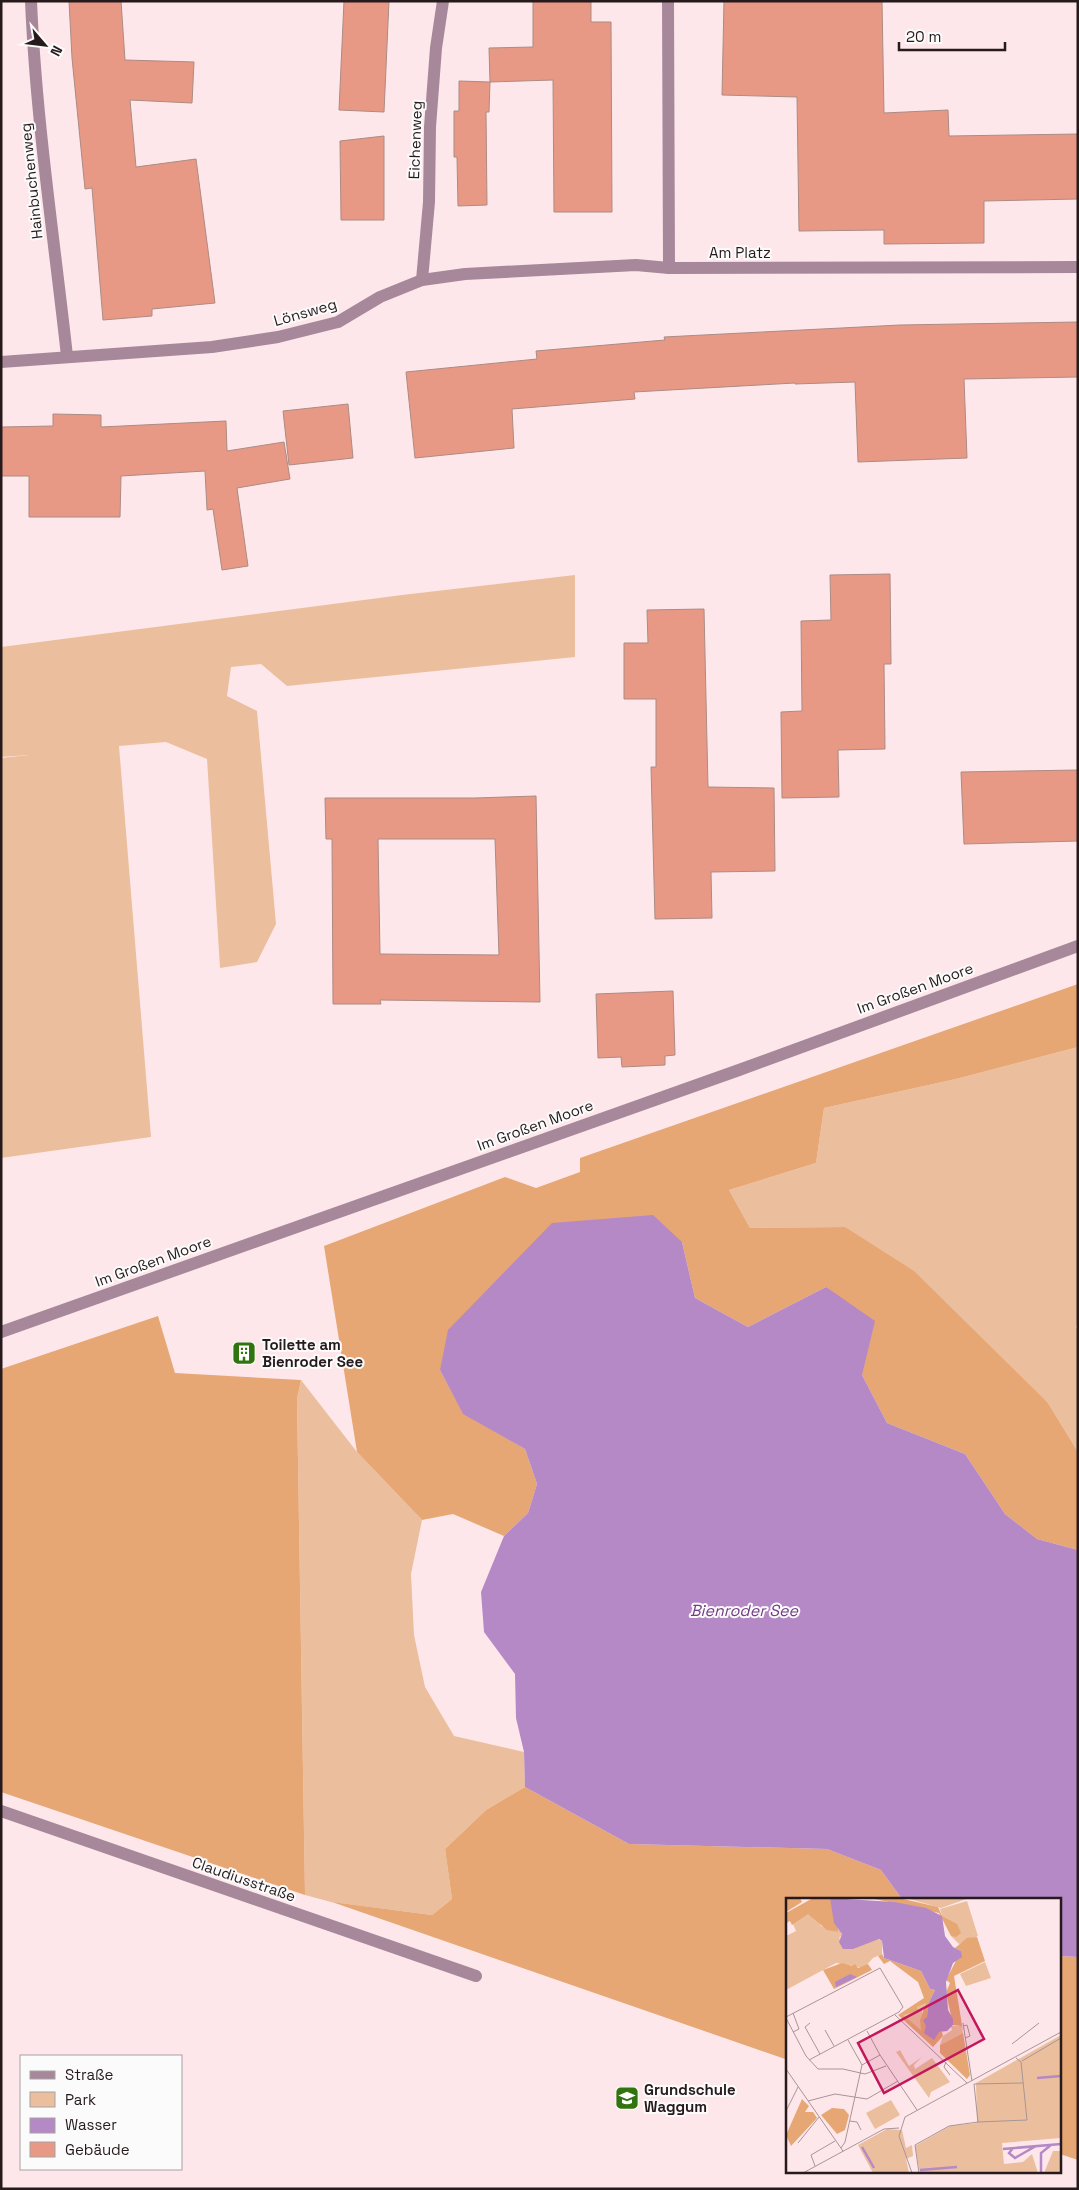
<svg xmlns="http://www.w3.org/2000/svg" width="1079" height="2190" viewBox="0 0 1079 2190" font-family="'Space Grotesk',sans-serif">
<rect width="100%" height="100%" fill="#fee7ea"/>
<g fill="#ebbf9d">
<path d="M 575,575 L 575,657 L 287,686 L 261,664 L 231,667 L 227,696 L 257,711 L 276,924 L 257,962 L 220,968 L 207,759 L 166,742 L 119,746 L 151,1137 L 1,1158 L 1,758 L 29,755 L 1,757 L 1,647 L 402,595 Z"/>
<path d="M 1078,1047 L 1078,1318 L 1076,1328 L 1078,1329 L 1078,1452 L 1048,1403 L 845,1227 L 750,1228 L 729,1190 L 816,1163 L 824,1108 L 956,1079 Z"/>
<path d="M 301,1380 L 357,1452 L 422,1520 L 411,1574 L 414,1635 L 425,1687 L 454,1736 L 524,1752 L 525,1787 L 486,1810 L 445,1849 L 452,1899 L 432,1915 L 331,1902 L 305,1895 L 297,1399 Z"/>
</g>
<g fill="#e6a774">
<path d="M 1078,984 L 1078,1047 L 956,1079 L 824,1108 L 816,1163 L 729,1190 L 750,1228 L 845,1227 L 914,1271 L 1048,1403 L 1078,1452 L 1078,1550 L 1037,1539 L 1005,1514 L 965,1454 L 887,1423 L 862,1375 L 826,1287 L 748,1327 L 695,1298 L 682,1242 L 440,1370 L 463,1413 L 525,1449 L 537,1484 L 528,1513 L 504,1536 L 453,1514 L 422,1520 L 357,1452 L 324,1246 L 505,1177 L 536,1188 L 580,1172 L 580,1158 Z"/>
<path d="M 158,1316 L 175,1373 L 301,1380 L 297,1399 L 305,1895 L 1,1792 L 1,1369 Z"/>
<path d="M 525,1787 L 629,1844 L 827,1849 L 881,1870 L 902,1899 L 788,1899 L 788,2060 L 332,1902 L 432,1915 L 452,1899 L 445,1849 L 486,1810 Z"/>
<path d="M 1060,1956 L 1078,1957 L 1078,2160 L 1060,2154 Z"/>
</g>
<path fill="#b589c6" d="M 653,1215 L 682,1242 L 695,1298 L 748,1327 L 826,1287 L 875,1321 L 862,1375 L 887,1423 L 965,1454 L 1005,1514 L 1037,1539 L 1078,1550 L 1078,1957 L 1060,1956 L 1060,1899 L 902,1899 L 881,1870 L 827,1849 L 629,1844 L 525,1787 L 524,1752 L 516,1718 L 515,1674 L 484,1632 L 481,1592 L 504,1536 L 528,1513 L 537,1484 L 525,1449 L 463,1414 L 440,1370 L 448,1330 L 552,1223 Z"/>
<g fill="#e89986" stroke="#ac8b83" fill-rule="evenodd">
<path d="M 69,1 L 121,1 L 125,60 L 194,62 L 192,103 L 130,100 L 136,167 L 196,159 L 215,303 L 152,309 L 152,316 L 103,320 L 92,188 L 85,189 L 72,58 Z"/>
<path d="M 344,1 L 389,1 L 384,112 L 339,110 Z"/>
<path d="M 533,1 L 591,1 L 591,22 L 611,22 L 612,212 L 554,212 L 553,80 L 490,82 L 489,48 L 533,47 Z"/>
<path d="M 724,1 L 882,1 L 884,113 L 948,110 L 949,136 L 1078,134 L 1078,199 L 984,201 L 984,243 L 884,244 L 884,230 L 799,231 L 797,97 L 722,95 Z"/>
<path d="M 459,81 L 490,82 L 489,112 L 486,112 L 487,205 L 458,206 L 457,157 L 454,157 L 454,111 L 459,111 Z"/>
<path d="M 384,136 L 384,220 L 341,220 L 340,141 Z"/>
<path d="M 1078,322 L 1078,377 L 964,379 L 967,458 L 858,462 L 855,382 L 795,384 L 795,383 L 634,392 L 635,399 L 512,409 L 514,448 L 415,458 L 406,372 L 537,359 L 536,351 L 665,340 L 664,337 L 900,325 Z"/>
<path d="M 348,404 L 353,458 L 289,465 L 283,411 Z"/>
<path d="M 53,414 L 101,415 L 101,427 L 226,421 L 227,451 L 284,442 L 290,479 L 237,488 L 248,566 L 222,570 L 213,509 L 207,510 L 205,471 L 121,476 L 120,517 L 29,517 L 29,476 L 1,476 L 1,427 L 53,426 Z"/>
<path d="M 890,574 L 891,664 L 884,664 L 885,749 L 838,750 L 839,797 L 782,798 L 781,712 L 802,711 L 801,621 L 831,620 L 830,575 Z"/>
<path d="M 704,609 L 708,787 L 774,788 L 775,871 L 711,872 L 712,918 L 655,919 L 651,767 L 656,767 L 656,699 L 624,699 L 624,643 L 648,643 L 647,610 Z"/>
<path d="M 1078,770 L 1078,841 L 964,844 L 961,772 Z"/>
<path d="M 536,796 L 540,1002 L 380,1000 L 381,1004 L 333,1004 L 332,839 L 326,839 L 325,798 L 475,798 ZM 378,839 L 495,839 L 499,955 L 380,954 Z"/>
<path d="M 673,991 L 675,1055 L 665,1056 L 665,1065 L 622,1067 L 621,1057 L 598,1058 L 596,994 Z"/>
</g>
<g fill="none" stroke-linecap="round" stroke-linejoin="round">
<g stroke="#a7889b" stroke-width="12">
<path d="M 31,1 C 36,120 54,238 67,356"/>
<path d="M 668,1 L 669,268 L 1078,267"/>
<path d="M 422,280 L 429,202 L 430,127 L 436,48 L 443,1"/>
<path d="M 1,362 L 212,347 L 278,337 L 338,322 L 380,297 L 422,280 L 465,274 L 636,265 L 669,268"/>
<path d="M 1,1332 L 739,1070 L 1078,946"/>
<path d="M 1,1811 L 476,1976"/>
</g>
</g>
<defs>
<g id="building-square" transform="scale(1.25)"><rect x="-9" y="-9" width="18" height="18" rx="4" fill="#31730f" stroke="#fbfbfb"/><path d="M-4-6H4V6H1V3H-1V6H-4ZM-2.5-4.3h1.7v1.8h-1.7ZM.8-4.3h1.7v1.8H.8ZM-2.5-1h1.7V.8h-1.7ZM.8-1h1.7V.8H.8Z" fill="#fff"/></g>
<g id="school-square" transform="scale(1.25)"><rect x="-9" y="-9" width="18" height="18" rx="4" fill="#31730f" stroke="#fbfbfb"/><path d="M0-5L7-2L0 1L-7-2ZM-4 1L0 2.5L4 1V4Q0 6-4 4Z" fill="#fff"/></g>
</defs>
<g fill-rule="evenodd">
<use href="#building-square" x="244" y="1353"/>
<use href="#school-square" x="627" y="2098"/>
</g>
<g text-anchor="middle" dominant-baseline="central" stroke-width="4" stroke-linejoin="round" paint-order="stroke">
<g font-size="15" fill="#271a1c" stroke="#fbfbfb">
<text transform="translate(415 140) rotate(-88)">Eichenweg</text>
<text transform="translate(31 181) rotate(-96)">Hainbuchenweg</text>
<text x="740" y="252">Am Platz</text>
<text transform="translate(305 312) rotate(-16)">Lönsweg</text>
<text transform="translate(915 988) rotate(-20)">Im Großen Moore</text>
<text transform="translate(535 1125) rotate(-20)">Im Großen Moore</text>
<text transform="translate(153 1261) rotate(-20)">Im Großen Moore</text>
<text transform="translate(244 1879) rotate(19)">Claudiusstraße</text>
</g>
<g font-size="15" font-weight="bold" fill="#271a1c" stroke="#fbfbfb" text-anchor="start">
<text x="262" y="1344">Toilette am<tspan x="262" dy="17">Bienroder See</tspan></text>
<text x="644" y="2089">Grundschule<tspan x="644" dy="17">Waggum</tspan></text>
</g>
<g font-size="16" font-style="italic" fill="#723c87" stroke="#fbfbfb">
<text x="744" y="1610">Bienroder See</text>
</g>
</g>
<g transform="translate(786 1898)">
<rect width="275" height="275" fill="#fee7ea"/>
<path d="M 120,0 L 183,0 L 155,10 ZM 181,3 L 192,38 L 173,46 L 165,38 L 166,26 L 156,18 L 154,11 ZM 22,15 L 30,20 L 35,28 L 53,34 L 53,29 L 56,37 L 53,40 L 62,50 L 92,41 L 96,43 L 96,56 L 87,60 L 78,70 L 50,65 L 0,92 L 0,38 L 10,33 L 7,26 ZM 199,64 L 205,80 L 180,88 L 174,76 ZM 142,102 L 136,113 L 135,132 L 116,117 ZM 165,128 L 175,128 L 177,135 L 154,147 L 157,138 L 166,132 ZM 275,137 L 275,240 L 216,245 L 218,266 L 237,264 L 246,256 L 252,275 L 134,275 L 129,248 L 164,228 L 191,225 L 190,185 ZM 114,152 L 123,168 L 136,159 L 128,167 L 129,171 L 146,160 L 164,184 L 145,194 L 143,200 L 110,154 ZM 105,202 L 114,217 L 89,231 L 80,215 ZM 101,231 L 116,232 L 120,250 L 126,247 L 127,258 L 120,261 L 123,275 L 87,275 L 72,247 ZM 267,253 L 275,253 L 275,275 L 258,275 Z" fill="#ebbf9d"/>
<path d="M 0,0 L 14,0 L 16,4 L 0,14 ZM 27,0 L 44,0 L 53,34 L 41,32 L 22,16 L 6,27 L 4,23 L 0,25 L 0,15 ZM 84,0 L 113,0 L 152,9 L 156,18 L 171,26 L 175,35 L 170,39 L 165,38 L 153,15 ZM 191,39 L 199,63 L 168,78 L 177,133 L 175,128 L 167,127 L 160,94 L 164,85 L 160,82 L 175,53 L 169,50 L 181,40 ZM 96,56 L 98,60 L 135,73 L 144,91 L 149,92 L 142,106 L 140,131 L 156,134 L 157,138 L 147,149 L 112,117 L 138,100 L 132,84 L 104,63 L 98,66 L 92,58 ZM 140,105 L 134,122 L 135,132 L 117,117 L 132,113 L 131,109 ZM 56,65 L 66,68 L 69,66 L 72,70 L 82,66 L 86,72 L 48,91 L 37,72 ZM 177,135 L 184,177 L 181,181 L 154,155 L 154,147 ZM 16,201 L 23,208 L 19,214 L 27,214 L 31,220 L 5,248 L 0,237 ZM 46,210 L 58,211 L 63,217 L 59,232 L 51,236 L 35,217 Z" fill="#e6a774" fill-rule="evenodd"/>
<path d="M 44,0 L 108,4 L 140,10 L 156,18 L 159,38 L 167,49 L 175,53 L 176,59 L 167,65 L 160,84 L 162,112 L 167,121 L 167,127 L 161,133 L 153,134 L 148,142 L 138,135 L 140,128 L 137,122 L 141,119 L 142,106 L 149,92 L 144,91 L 135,73 L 98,60 L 96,43 L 93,41 L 67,51 L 57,51 L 53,44 L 56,36 L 48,25 ZM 64,76 L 71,79 L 50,89 L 49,84 Z" fill="#b589c6"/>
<path fill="none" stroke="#b589c6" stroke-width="2.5" d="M 251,180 L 275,178M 76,249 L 88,270M 227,250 L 223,255 L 229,260 L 250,248M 217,251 L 275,246M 134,272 L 171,269M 255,275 L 255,255 L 265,247"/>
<path fill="none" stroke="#a89598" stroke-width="1" d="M 7,115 L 13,131 L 7,134M 109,117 L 181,185M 0,119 L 94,70 L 117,109 L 113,114 L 23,162M 0,120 L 20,158 L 32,171 L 57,171 L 79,176 L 100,168M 24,125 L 19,129 L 34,156M 177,125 L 186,183M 177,128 L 181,127 L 184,138 L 179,140M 39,132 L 48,148M 62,142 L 76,167M 226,146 L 253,125M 94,157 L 131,212M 230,160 L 235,164 L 241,222 L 192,224 L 188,186 L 237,185M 236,163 L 275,140M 160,164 L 158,169 L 164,177M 76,167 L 94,157 L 81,133M 0,171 L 57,253M 22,203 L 49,196 L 81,201 L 112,183M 0,213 L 12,189M 64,223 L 71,224 L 75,232M 12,245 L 33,219M 55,250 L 59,244 L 76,167M 29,268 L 25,257 L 49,243M 17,275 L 98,231 L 113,230M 126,275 L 113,238 L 119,219 L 275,134M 133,275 L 129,247 L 163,228 L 192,224"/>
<path fill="#c2185b" fill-opacity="0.15" stroke="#c2185b" stroke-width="2.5" d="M 172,92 L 198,141 L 98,195 L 72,145 Z"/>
<rect width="275" height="275" fill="none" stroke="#271a1c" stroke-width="2.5"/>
</g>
<rect width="1079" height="2190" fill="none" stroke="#271a1c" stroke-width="5"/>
<rect x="20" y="2055" width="162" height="115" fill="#fbfbfb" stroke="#a6a1a2"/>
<rect x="30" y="2071" width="25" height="8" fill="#a7889b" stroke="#a6a1a2"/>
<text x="65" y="2080" font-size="15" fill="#271a1c">Straße</text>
<rect x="30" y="2092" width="25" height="15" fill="#ebbf9d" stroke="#a6a1a2"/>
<text x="65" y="2105" font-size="15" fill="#271a1c">Park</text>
<rect x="30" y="2118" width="25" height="15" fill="#b589c6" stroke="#a6a1a2"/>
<text x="65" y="2130" font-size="15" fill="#271a1c">Wasser</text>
<rect x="30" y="2142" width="25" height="15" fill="#e89986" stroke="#a6a1a2"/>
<text x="65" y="2155" font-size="15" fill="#271a1c">Gebäude</text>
<g transform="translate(45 45) rotate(118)" stroke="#fbfbfb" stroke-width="4" paint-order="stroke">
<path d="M0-4L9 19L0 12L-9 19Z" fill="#271a1c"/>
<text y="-8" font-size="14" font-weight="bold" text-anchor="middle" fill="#271a1c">N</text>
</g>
<path d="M899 42v8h106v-8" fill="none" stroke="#271a1c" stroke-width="2.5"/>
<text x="906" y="42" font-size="15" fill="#271a1c" stroke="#fbfbfb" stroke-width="4" paint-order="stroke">20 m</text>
</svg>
